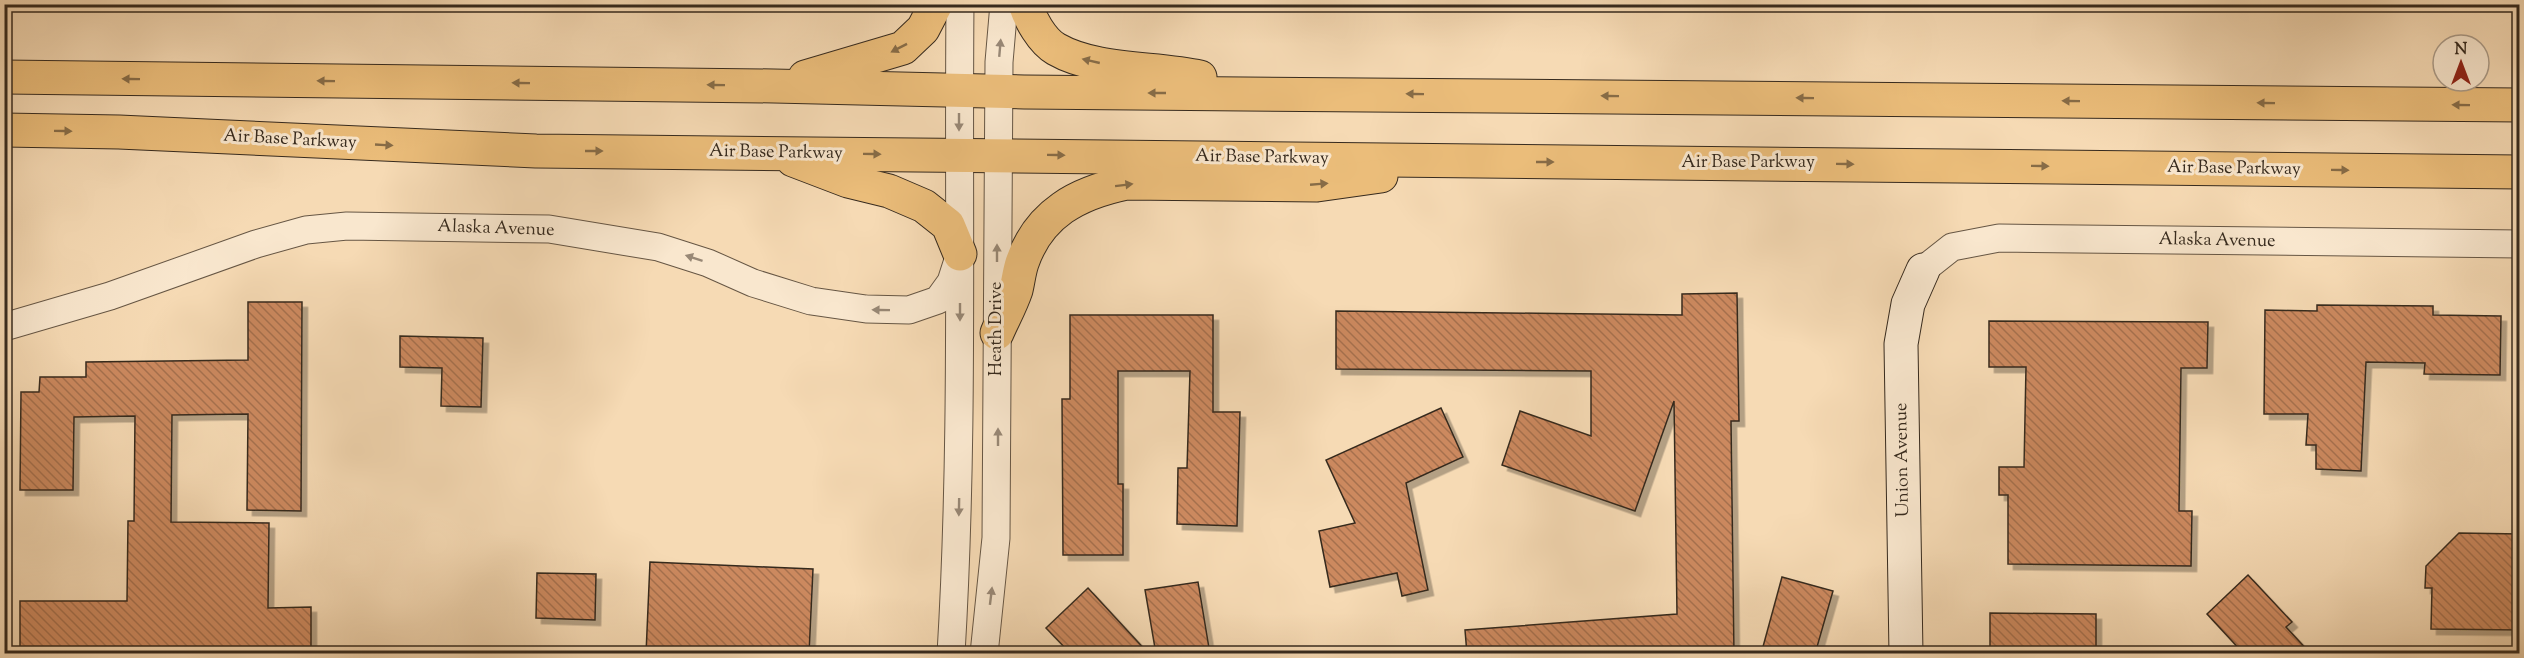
<svg xmlns="http://www.w3.org/2000/svg" width="2524" height="658" viewBox="0 0 2524 658" font-family="'Sorts Mill Goudy',serif">
<defs>
<pattern id="building-back-hatch" width="6" height="6" patternUnits="userSpaceOnUse" patternTransform="scale(1.5)"><rect width="6" height="6" fill="#cc895f"/><path d="M-1 5l2 2M0 0l6 6M5-1l2 2" fill="none" stroke="#a6704e"/></pattern>
<filter id="shadow"><feDropShadow dx="5.5" dy="5.5" stdDeviation="0" flood-color="#0004"/></filter>
</defs>
<rect width="100%" height="100%" fill="#f6dab4"/>
<filter id="stains"><feTurbulence type="fractalNoise" baseFrequency=".00333" numOctaves="4"/><feColorMatrix values="0 0 0 0 .2 0 0 0 0 .09 0 0 0 0 .02 0 0 0 .5 -.17"/></filter>
<radialGradient id="worn" r=".72"><stop offset=".6" stop-color="#630" stop-opacity="0"/><stop offset="1" stop-color="#630" stop-opacity=".3"/></radialGradient>
<g fill="url(#building-back-hatch)" stroke="#362a1e" stroke-width="1.5" filter="url(#shadow)">
<path d="M 1737,293 L 1739,421 L 1731,421 L 1734,654 L 1467,654 L 1465,630 L 1677,614 L 1674,401 L 1635,511 L 1502,465 L 1520,411 L 1591,436 L 1591,371 L 1336,369 L 1336,311 L 1682,315 L 1682,294 Z"/>
<path d="M 248,302 L 302,302 L 301,511 L 247,510 L 248,414 L 172,415 L 171,522 L 269,523 L 268,608 L 311,607 L 311,654 L 173,654 L 173,649 L 20,650 L 20,601 L 127,601 L 128,521 L 134,521 L 135,416 L 74,417 L 73,490 L 20,490 L 21,392 L 39,392 L 40,377 L 86,377 L 86,362 L 248,360 Z"/>
<path d="M 2317,305 L 2433,306 L 2433,315 L 2501,316 L 2500,375 L 2424,374 L 2425,363 L 2366,362 L 2361,471 L 2316,469 L 2316,445 L 2306,445 L 2308,414 L 2264,414 L 2265,310 L 2317,311 Z"/>
<path d="M 1070,315 L 1213,315 L 1213,412 L 1240,412 L 1237,526 L 1177,524 L 1178,468 L 1187,468 L 1190,371 L 1118,371 L 1118,484 L 1123,484 L 1123,555 L 1063,555 L 1062,399 L 1070,399 Z"/>
<path d="M 1989,321 L 2208,322 L 2207,368 L 2181,368 L 2179,511 L 2192,511 L 2191,566 L 2008,564 L 2008,495 L 1999,495 L 1999,467 L 2024,467 L 2026,367 L 1989,367 Z"/>
<path d="M 400,336 L 483,338 L 481,407 L 441,406 L 442,368 L 400,367 Z"/>
<path d="M 1441,408 L 1463,457 L 1406,483 L 1428,590 L 1402,596 L 1397,573 L 1330,587 L 1319,531 L 1355,523 L 1326,460 Z"/>
<path d="M 2459,533 L 2520,534 L 2520,630 L 2431,629 L 2432,588 L 2425,588 L 2426,566 Z"/>
<path d="M 650,562 L 813,569 L 809,654 L 646,654 Z"/>
<path d="M 537,573 L 596,574 L 595,620 L 536,618 Z"/>
<path d="M 2248,575 L 2292,622 L 2286,627 L 2311,654 L 2244,654 L 2207,614 Z"/>
<path d="M 1782,577 L 1833,591 L 1815,654 L 1761,654 Z"/>
<path d="M 1198,582 L 1210,654 L 1156,654 L 1145,590 Z"/>
<path d="M 1088,588 L 1149,654 L 1071,654 L 1046,628 Z"/>
<path d="M 1990,613 L 2096,614 L 2096,654 L 2022,654 L 2022,651 L 1990,651 Z"/>
</g>
<g fill="none" stroke-linecap="round" stroke-linejoin="round">
<g stroke="#665644" stroke-width="29">
<g id="street">
<path d="M 1923,270 L 1952,247 L 1999,238 L 2520,244"/>
<path d="M 4,327 L 110,296 L 256,244 L 306,230 L 347,226 L 549,229 L 658,247 L 708,263 L 753,283 L 811,301 L 866,309 L 909,310 L 938,300 L 951,282 L 960,254"/>
<path d="M 951,654 C 964,437 958,221 960,4"/>
<path d="M 984,654 L 996,538 L 999,62 L 1004,4"/>
</g>
</g>
<g stroke="#362a1e" stroke-width="35">
<path id="secondary" d="M 1906,654 L 1901,344 L 1908,304 L 1923,270"/>
</g>
<g stroke="#362a1e" stroke-width="35">
<g id="primary">
<path d="M 1025,4 C 1030,19 1042,41 1056,49 C 1096,72 1156,67 1200,77"/>
<path d="M 4,77 L 774,86 L 1024,92 L 2520,105"/>
<path d="M 805,77 L 903,48 L 923,29 L 936,4"/>
<path d="M 4,130 L 119,132 L 536,151 L 2520,172"/>
<path d="M 793,160 L 848,181 L 889,191 L 924,206 L 948,225 L 960,254"/>
<path d="M 997,333 C 1003,319 1011,305 1016,290 C 1018,282 1019,272 1022,263 C 1039,213 1078,193 1126,183 L 1317,185 L 1381,176"/>
</g>
</g>
<use href="#street" stroke="#f9e7ce" stroke-width="27"/>
<use href="#secondary" stroke="#f9e7ce" stroke-width="33"/>
<use href="#primary" stroke="#ebbd7a" stroke-width="33"/>
</g>
<defs><path id="oneway-solid" d="M-6-.8H1V-3.2L6.5 0L1 3.2V.8H-6Z" transform="scale(1.5)"/></defs>
<g fill="#876c47">
<use href="#oneway-solid" transform="translate(899 48) rotate(153)"/>
<use href="#oneway-solid" transform="translate(1091 61) rotate(-167)"/>
<use href="#oneway-solid" transform="translate(131 79) rotate(-179)"/>
<use href="#oneway-solid" transform="translate(326 81) rotate(-179)"/>
<use href="#oneway-solid" transform="translate(521 83) rotate(-179)"/>
<use href="#oneway-solid" transform="translate(716 85) rotate(-179)"/>
<use href="#oneway-solid" transform="translate(1157 93) rotate(-180)"/>
<use href="#oneway-solid" transform="translate(1415 94) rotate(-179)"/>
<use href="#oneway-solid" transform="translate(1610 96) rotate(-179)"/>
<use href="#oneway-solid" transform="translate(1805 98) rotate(-179)"/>
<use href="#oneway-solid" transform="translate(2071 101) rotate(-179)"/>
<use href="#oneway-solid" transform="translate(2266 103) rotate(-179)"/>
<use href="#oneway-solid" transform="translate(2461 105) rotate(-179)"/>
<use href="#oneway-solid" transform="translate(63 131) rotate(1)"/>
<use href="#oneway-solid" transform="translate(384 145) rotate(3)"/>
<use href="#oneway-solid" transform="translate(594 151)"/>
<use href="#oneway-solid" transform="translate(872 154) rotate(1)"/>
<use href="#oneway-solid" transform="translate(1056 155) rotate(1)"/>
<use href="#oneway-solid" transform="translate(1545 162)"/>
<use href="#oneway-solid" transform="translate(1845 164) rotate(1)"/>
<use href="#oneway-solid" transform="translate(2040 166) rotate(1)"/>
<use href="#oneway-solid" transform="translate(2340 170) rotate(1)"/>
<use href="#oneway-solid" transform="translate(1319 184) rotate(-5)"/>
<use href="#oneway-solid" transform="translate(1124 185) rotate(-7)"/>
</g>
<g fill="#988876">
<use href="#oneway-solid" transform="translate(1000 48) rotate(-85)"/>
<use href="#oneway-solid" transform="translate(959 122) rotate(90)"/>
<use href="#oneway-solid" transform="translate(997 253) rotate(-90)"/>
<use href="#oneway-solid" transform="translate(694 258) rotate(-162)"/>
<use href="#oneway-solid" transform="translate(881 310) rotate(-179)"/>
<use href="#oneway-solid" transform="translate(960 312) rotate(90)"/>
<use href="#oneway-solid" transform="translate(998 437) rotate(-90)"/>
<use href="#oneway-solid" transform="translate(959 507) rotate(91)"/>
<use href="#oneway-solid" transform="translate(991 596) rotate(-83)"/>
</g>
<g text-anchor="middle" dominant-baseline="central" stroke-width="6" stroke-linejoin="round" paint-order="stroke">
<g font-size="18" fill="#362a1e" stroke="#f9e7ce">
<text transform="translate(290 140) rotate(3)">Air Base Parkway</text>
<text transform="translate(776 153) rotate(1)">Air Base Parkway</text>
<text transform="translate(1262 158) rotate(1)">Air Base Parkway</text>
<text x="1748" y="163">Air Base Parkway</text>
<text transform="translate(2234 169) rotate(1)">Air Base Parkway</text>
<text transform="translate(496 229) rotate(2)">Alaska Avenue</text>
<text transform="translate(2217 241) rotate(1)">Alaska Avenue</text>
<text transform="translate(997 329) rotate(-90)">Heath Drive</text>
<text transform="translate(1903 460) rotate(-91)">Union Avenue</text>
</g>
</g>
<rect width="2524" height="658" fill="none" stroke="#f6dab4" stroke-width="24"/>
<rect x="6" y="6" width="2512" height="646" fill="none" stroke="#362a1e" stroke-width="3"/>
<rect x="12" y="12" width="2500" height="634" fill="none" stroke="#362a1e" stroke-width="1.5"/>
<g transform="translate(2461 63)"><circle r="28" fill="#f9e7ce" stroke="#ab9b88" stroke-width="1.5"/>
<path d="M0-4.5L10 22L0 15L-10 22Z" fill="#8f2418"/>
<text y="-9" font-size="16" font-weight="bold" text-anchor="middle" fill="#362a1e">N</text>
</g>
<rect width="100%" height="100%" filter="url(#stains)"/>
<rect width="100%" height="100%" fill="url(#worn)"/>
</svg>
